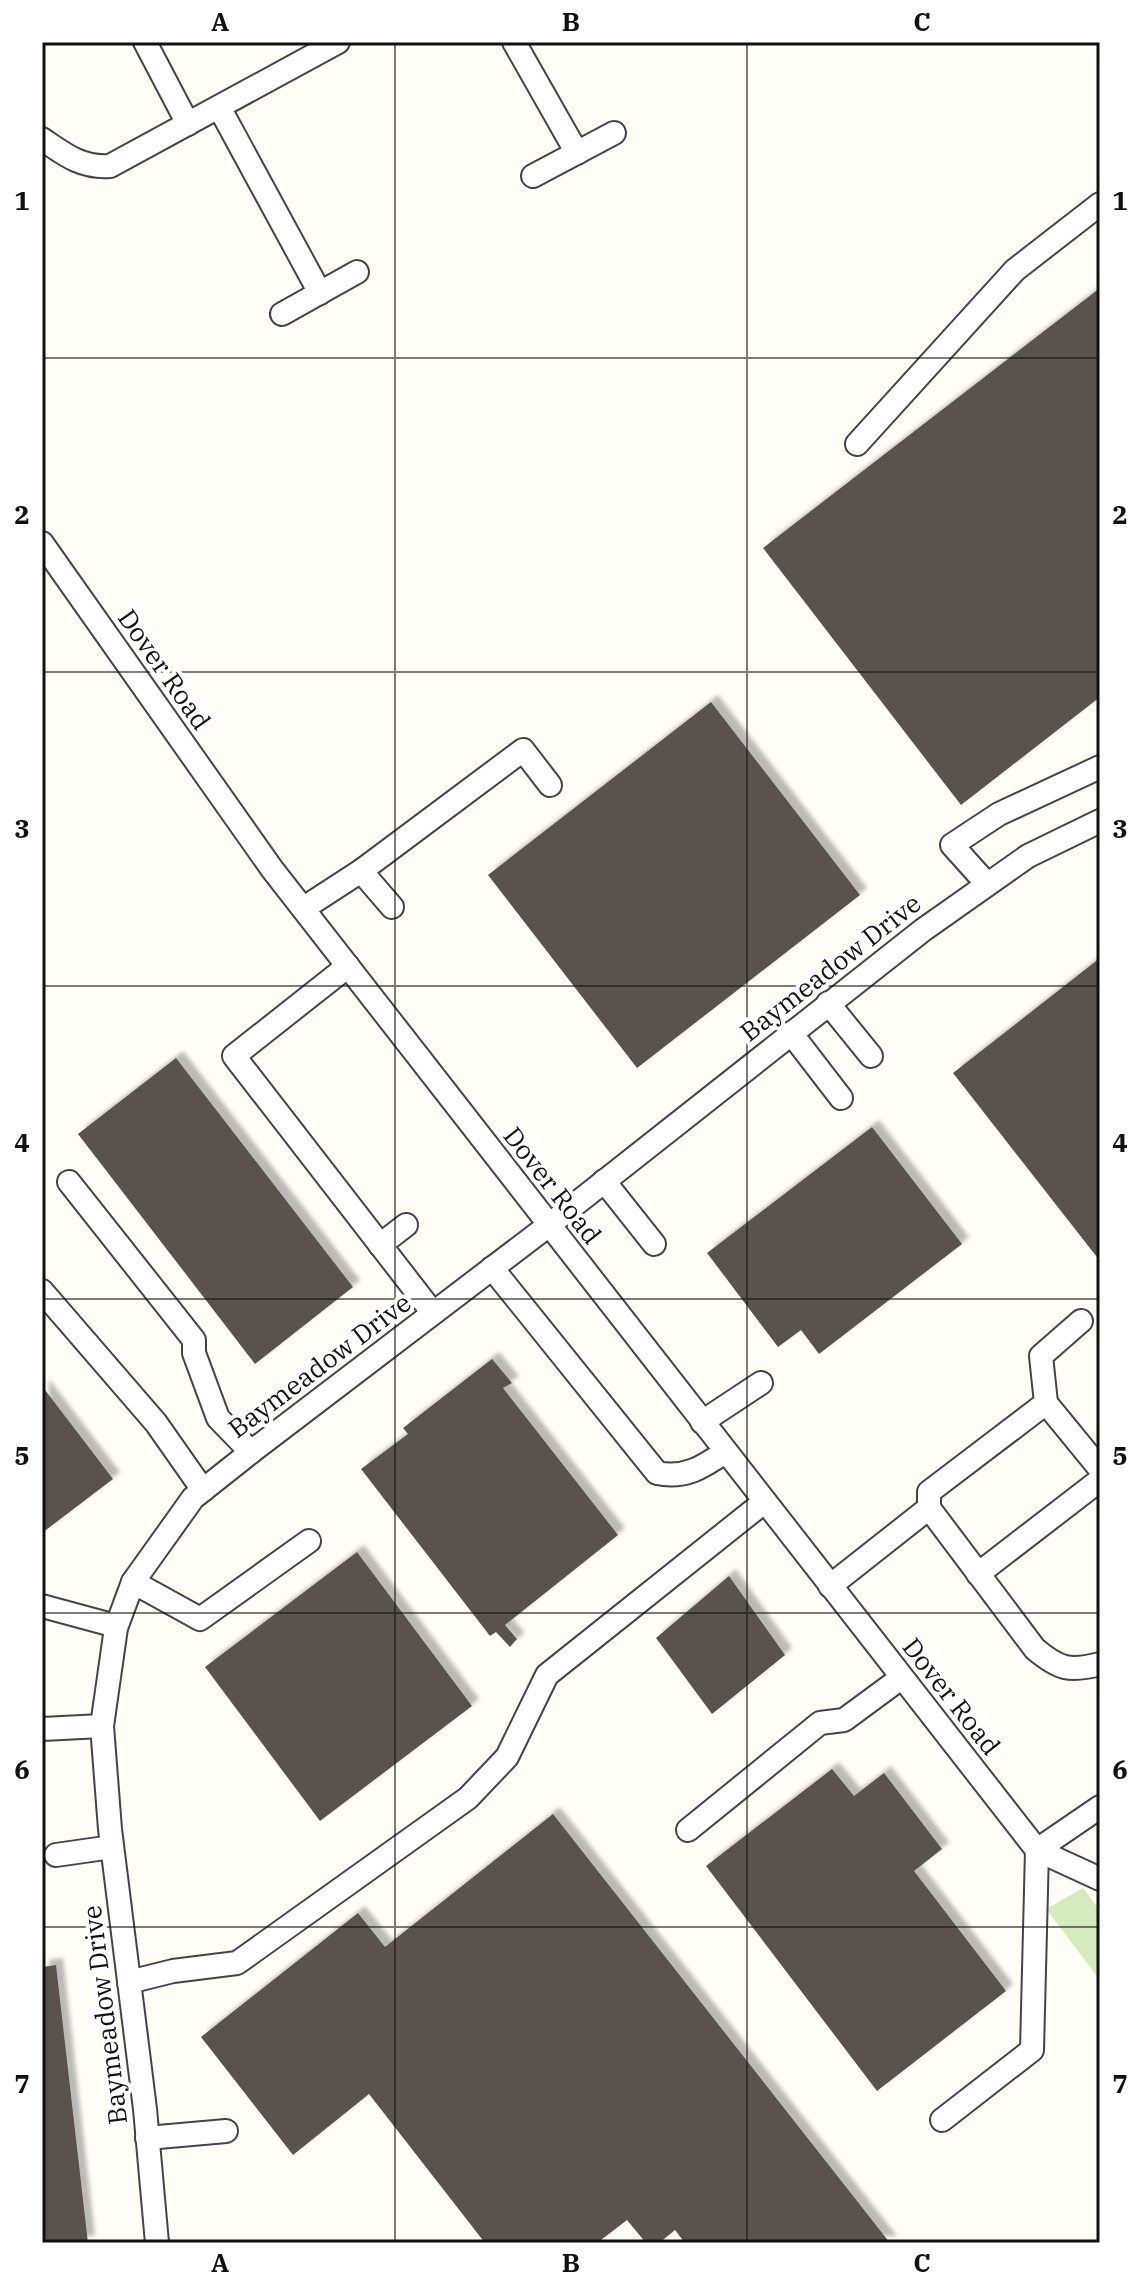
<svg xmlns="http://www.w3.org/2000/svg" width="1142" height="2285" viewBox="0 0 1142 2285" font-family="'IBM Plex Serif',serif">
<defs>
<filter id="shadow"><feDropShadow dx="7" dy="-7" stdDeviation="2" flood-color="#0004"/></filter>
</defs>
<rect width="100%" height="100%" fill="#fffdf5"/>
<path fill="#d5ebbd" d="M 1083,1888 L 1100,1911 L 1100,1980 L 1046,1909 Z"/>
<g fill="#5a524d" filter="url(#shadow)">
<path d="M 1100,288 L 1100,697 L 961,805 L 763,548 Z"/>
<path d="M 711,702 L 860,895 L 637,1068 L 488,875 Z"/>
<path d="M 1100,958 L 1100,1261 L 953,1073 Z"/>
<path d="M 176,1058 L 353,1287 L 255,1364 L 78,1134 Z"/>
<path d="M 872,1127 L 962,1244 L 819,1354 L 801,1330 L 778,1347 L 707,1253 Z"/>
<path d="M 492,1359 L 512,1383 L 503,1388 L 618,1535 L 505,1625 L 517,1639 L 510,1647 L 496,1632 L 490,1636 L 361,1469 L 408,1434 L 403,1428 Z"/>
<path d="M 42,1386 L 113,1479 L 42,1533 Z"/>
<path d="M 357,1552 L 472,1706 L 320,1821 L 205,1667 Z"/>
<path d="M 729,1576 L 785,1655 L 712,1714 L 656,1638 Z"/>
<path d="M 832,1769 L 854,1796 L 884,1773 L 942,1849 L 914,1871 L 1006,1991 L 877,2091 L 706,1866 Z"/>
<path d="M 553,1814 L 890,2243 L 685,2243 L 675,2230 L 659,2243 L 646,2243 L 627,2220 L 597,2243 L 485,2243 L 369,2094 L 293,2155 L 201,2037 L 358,1913 L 385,1947 Z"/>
<path d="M 56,1965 L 88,2243 L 42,2243 L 42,1967 Z"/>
</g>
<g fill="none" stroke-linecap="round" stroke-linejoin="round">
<g stroke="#444" stroke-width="26">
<g id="minor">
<path d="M 145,42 L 188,124"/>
<path d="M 514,42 L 577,153"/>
<path d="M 219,107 L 320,293"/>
<path d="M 42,139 C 64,154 81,168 110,166 L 338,42"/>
<path d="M 533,176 L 614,133"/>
<path d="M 282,314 L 357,272"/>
<path d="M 857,444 L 1015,270 L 1100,204"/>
<path d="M 42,543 L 272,869 L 1037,1850 L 1100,1879"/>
<path d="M 361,871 L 523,750 L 550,785"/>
<path d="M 987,884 L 952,845 L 999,814 L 1100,767"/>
<path d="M 304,908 L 361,871 L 392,907"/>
<path d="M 348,966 L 234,1056 L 433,1313"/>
<path d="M 828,1003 L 871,1056"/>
<path d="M 791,1033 L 841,1098"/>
<path d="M 604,1181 L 654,1244"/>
<path d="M 69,1182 L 194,1340 L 194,1353 L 218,1418 L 251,1452"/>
<path d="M 380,1245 L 406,1225"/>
<path d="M 492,1268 L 657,1473 C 685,1479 703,1467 725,1452"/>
<path d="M 42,1291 L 156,1423 L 203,1490"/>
<path d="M 1046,1403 L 1100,1469"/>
<path d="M 702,1422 L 761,1383"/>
<path d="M 929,1508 L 1035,1649 C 1059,1669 1069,1672 1100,1664"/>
<path d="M 978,1574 L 1100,1480"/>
<path d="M 133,1582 L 200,1619 L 309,1541"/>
<path d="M 830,1586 L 929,1508 L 929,1492 L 1046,1403 L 1041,1356 L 1081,1321"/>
<path d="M 42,1606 L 116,1626"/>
<path d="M 42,1729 L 102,1726"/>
<path d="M 688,1830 L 820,1723 L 844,1720 L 901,1678"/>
<path d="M 1037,1850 L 1100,1807"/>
<path d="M 56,1855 L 112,1847"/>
<path d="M 129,1982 L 173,1971 L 237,1963 L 468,1798 L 507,1757 L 547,1675 L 764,1502"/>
<path d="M 942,2120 L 1032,2050 L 1037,1850"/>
<path d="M 147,2138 L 226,2131"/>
<path d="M 157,2243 L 145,2109 L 110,1829 L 102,1726 L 116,1628 L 133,1582 L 193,1498 L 251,1452 L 549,1225 L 923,930 L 1028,856 L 1100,821"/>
</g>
</g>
<use href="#minor" stroke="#fff" stroke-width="22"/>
</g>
<path fill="none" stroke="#111" stroke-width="2" stroke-opacity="0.55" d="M 395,42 L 395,2243M 747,42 L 747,2243M 42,358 L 1100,358M 42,672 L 1100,672M 42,986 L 1100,986M 42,1299 L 1100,1299M 42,1613 L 1100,1613M 42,1927 L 1100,1927"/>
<g text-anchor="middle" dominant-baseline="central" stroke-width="8" stroke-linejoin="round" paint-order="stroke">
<g font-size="26" fill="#111" stroke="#fff">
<text transform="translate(165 669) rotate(55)">Dover Road</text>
<text transform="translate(830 967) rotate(-38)">Baymeadow Drive</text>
<text transform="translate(553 1185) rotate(52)">Dover Road</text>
<text transform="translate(319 1365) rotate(-37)">Baymeadow Drive</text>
<text transform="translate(952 1696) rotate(52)">Dover Road</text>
<text transform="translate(104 2015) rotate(-97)">Baymeadow Drive</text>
</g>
</g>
<rect width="1142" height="2285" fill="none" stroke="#ffffff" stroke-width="88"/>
<rect x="44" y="44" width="1054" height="2197" fill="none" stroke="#111" stroke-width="3"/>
<g font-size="26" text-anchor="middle" font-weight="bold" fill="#111">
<text x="220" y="31">A</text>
<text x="571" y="31">B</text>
<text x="922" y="31">C</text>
<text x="22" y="210">1</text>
<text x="1120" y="210">1</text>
<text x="22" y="524">2</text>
<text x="1120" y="524">2</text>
<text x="22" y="838">3</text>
<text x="1120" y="838">3</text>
<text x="22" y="1152">4</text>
<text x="1120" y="1152">4</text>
<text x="22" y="1465">5</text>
<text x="1120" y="1465">5</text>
<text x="22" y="1779">6</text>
<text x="1120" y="1779">6</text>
<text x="22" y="2093">7</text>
<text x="1120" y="2093">7</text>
<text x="220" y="2272">A</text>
<text x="571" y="2272">B</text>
<text x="922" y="2272">C</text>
</g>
</svg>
